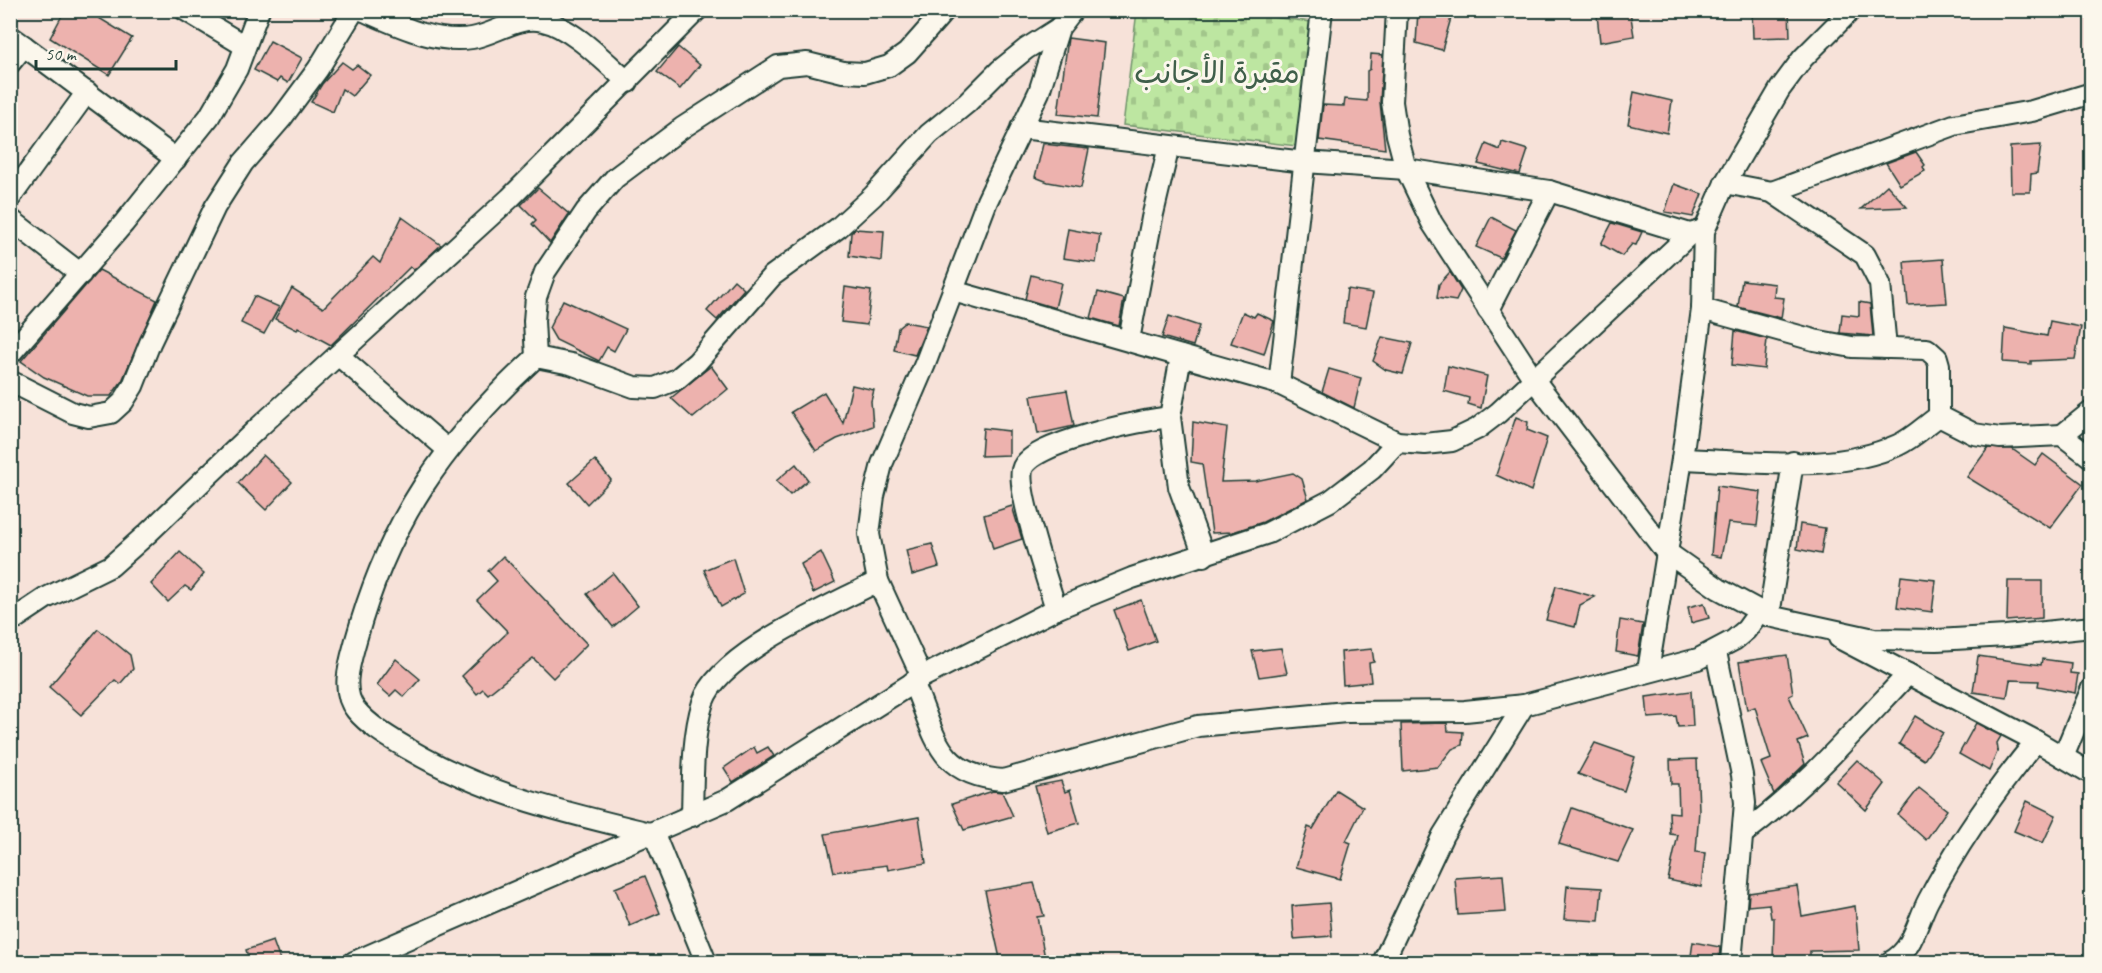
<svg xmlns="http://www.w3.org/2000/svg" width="2102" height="973" viewBox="0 0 2102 973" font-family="Caveat,'Playpen Sans Arabic',sans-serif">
<defs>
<pattern id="cemetery-stones" width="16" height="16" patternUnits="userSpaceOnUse" patternTransform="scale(1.5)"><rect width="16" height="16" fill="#bde6a1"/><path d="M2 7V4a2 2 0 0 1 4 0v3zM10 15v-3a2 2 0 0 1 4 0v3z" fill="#a2c68b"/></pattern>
</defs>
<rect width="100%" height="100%" fill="#f7e2d9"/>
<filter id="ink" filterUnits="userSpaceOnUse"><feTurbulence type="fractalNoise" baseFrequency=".0167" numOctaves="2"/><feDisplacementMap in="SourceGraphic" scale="12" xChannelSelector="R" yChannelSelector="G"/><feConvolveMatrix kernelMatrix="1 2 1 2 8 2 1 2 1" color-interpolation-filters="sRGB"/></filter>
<g filter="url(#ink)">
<path fill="url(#cemetery-stones)" stroke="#6e926a" stroke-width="1.5" d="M 1137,11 L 1221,11 L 1312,22 L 1297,146 L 1123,125 Z"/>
<g fill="#edb2ae" stroke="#1f3d34" stroke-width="1.5">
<path d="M 65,10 L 86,10 L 132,38 L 109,75 L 50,38 Z"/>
<path d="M 1752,10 L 1789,10 L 1790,37 L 1753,38 Z"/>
<path d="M 1418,11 L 1451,18 L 1442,50 L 1416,43 Z"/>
<path d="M 1630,11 L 1634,36 L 1600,42 L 1597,15 Z"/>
<path d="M 1068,38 L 1105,43 L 1097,118 L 1058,114 Z"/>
<path d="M 270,41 L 302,58 L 288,83 L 280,78 L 277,82 L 254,70 Z"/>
<path d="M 678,47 L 700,65 L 680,89 L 657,72 Z"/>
<path d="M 1371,54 L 1383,55 L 1380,102 L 1385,149 L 1319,140 L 1323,105 L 1344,106 L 1345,99 L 1367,101 L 1367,71 L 1370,69 Z"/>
<path d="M 342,62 L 352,69 L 357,65 L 370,75 L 352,96 L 342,89 L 333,112 L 311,102 L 322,84 Z"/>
<path d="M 1634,92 L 1672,101 L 1667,133 L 1628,124 Z"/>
<path d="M 1502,142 L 1528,150 L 1520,174 L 1478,164 L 1486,144 L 1500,150 Z"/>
<path d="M 1043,144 L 1089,149 L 1081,188 L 1048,182 L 1035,177 Z"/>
<path d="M 2041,145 L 2037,173 L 2031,174 L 2030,192 L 2011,192 L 2010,147 Z"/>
<path d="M 1916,152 L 1925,165 L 1923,167 L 1925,171 L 1900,185 L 1886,163 Z"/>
<path d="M 1674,184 L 1702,194 L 1693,217 L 1665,212 Z"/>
<path d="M 1887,185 L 1907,207 L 1861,209 Z"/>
<path d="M 538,188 L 569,214 L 550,243 L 532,224 L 536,220 L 521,205 Z"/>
<path d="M 402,217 L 441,245 L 414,270 L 410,267 L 331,345 L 298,327 L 297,330 L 275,319 L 292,288 L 323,308 L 373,257 L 380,263 Z"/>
<path d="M 1491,217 L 1516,230 L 1501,258 L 1476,247 Z"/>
<path d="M 1612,223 L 1642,232 L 1636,245 L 1632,244 L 1622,256 L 1601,244 Z"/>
<path d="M 855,229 L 884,231 L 882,261 L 849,256 L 851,233 Z"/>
<path d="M 1068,229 L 1100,235 L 1096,263 L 1063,258 Z"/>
<path d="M 1943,259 L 1947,303 L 1908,305 L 1904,262 Z"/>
<path d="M 99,270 L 157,300 L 122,381 L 111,396 L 87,396 L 44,377 L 21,361 Z"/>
<path d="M 1450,272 L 1461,290 L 1456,301 L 1437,298 L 1439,284 Z"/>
<path d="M 1031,275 L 1061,283 L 1055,308 L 1025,299 Z"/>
<path d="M 734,280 L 744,289 L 717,320 L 707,311 Z"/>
<path d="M 1742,280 L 1775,284 L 1774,297 L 1784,298 L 1781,318 L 1738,307 Z"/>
<path d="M 845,287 L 871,291 L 867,325 L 841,322 Z"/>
<path d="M 1347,289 L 1373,293 L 1366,327 L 1343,323 Z"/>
<path d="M 1098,292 L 1124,299 L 1119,326 L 1091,318 Z"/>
<path d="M 254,296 L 279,307 L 264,334 L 241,323 Z"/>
<path d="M 563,300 L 626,329 L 614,351 L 607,347 L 599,361 L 556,340 L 549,328 Z"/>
<path d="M 1859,302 L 1870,304 L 1873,336 L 1840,333 L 1842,314 L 1859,316 Z"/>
<path d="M 1243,312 L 1254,317 L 1257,313 L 1274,321 L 1264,354 L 1231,343 Z"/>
<path d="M 1169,316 L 1199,326 L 1193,346 L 1162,337 Z"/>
<path d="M 2050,321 L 2081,327 L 2075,359 L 2031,361 L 2031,364 L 2003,362 L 2005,328 L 2047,336 Z"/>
<path d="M 905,322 L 927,326 L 915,355 L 894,350 L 898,328 Z"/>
<path d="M 1735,331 L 1767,339 L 1764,369 L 1732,365 Z"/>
<path d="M 1382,337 L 1412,343 L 1403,374 L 1386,370 L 1373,361 Z"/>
<path d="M 711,366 L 728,389 L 693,418 L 671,398 Z"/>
<path d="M 1448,366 L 1487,376 L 1481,408 L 1468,404 L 1469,398 L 1444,391 Z"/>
<path d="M 1329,369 L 1361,378 L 1354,408 L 1322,392 Z"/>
<path d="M 852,385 L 874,390 L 871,401 L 873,426 L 837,439 L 816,451 L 791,412 L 824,392 L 843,423 Z"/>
<path d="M 1067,390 L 1074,426 L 1038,434 L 1031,396 Z"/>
<path d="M 1516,417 L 1528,422 L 1527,430 L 1547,438 L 1531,491 L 1496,475 Z"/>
<path d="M 1193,422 L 1227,428 L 1221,482 L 1255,481 L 1293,473 L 1302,479 L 1308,499 L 1263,522 L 1233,532 L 1212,533 L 1202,464 L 1191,462 Z"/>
<path d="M 983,428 L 1009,431 L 1009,455 L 981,456 Z"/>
<path d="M 1988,448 L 2012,449 L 2035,465 L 2043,454 L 2083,484 L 2050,528 L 1967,477 Z"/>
<path d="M 263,455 L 292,482 L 266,510 L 238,483 Z"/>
<path d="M 595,460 L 611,480 L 587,504 L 569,483 Z"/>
<path d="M 796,464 L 808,480 L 790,495 L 776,481 Z"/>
<path d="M 1717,486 L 1761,492 L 1757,526 L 1728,523 L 1721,557 L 1711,555 Z"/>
<path d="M 1012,506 L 1022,539 L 993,549 L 984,515 Z"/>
<path d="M 1800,524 L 1825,528 L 1821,554 L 1797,549 Z"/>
<path d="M 932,544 L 939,567 L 912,575 L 906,550 Z"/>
<path d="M 180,552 L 204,574 L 191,590 L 185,586 L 168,602 L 151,584 Z"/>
<path d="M 821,552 L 835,582 L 813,593 L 801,564 Z"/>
<path d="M 503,556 L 587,644 L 553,678 L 533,658 L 488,694 L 483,689 L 477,694 L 462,676 L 508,632 L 477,600 L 497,581 L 488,571 Z"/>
<path d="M 733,558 L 744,594 L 721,607 L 704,570 Z"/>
<path d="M 613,573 L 638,606 L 613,627 L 587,594 Z"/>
<path d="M 1901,576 L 1936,580 L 1932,612 L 1897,607 Z"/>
<path d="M 2008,581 L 2042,581 L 2042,618 L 2007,621 Z"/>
<path d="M 1556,586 L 1595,597 L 1580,605 L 1575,627 L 1546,620 Z"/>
<path d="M 1141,600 L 1156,641 L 1129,651 L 1114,610 Z"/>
<path d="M 1704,603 L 1709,618 L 1691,623 L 1688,607 Z"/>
<path d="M 1620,620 L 1643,624 L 1638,656 L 1616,652 Z"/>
<path d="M 98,629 L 130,655 L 133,669 L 120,684 L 115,680 L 81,715 L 49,687 Z"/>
<path d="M 1281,648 L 1287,673 L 1259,677 L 1252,651 Z"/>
<path d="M 1372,649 L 1374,662 L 1369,663 L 1371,682 L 1343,685 L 1341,652 Z"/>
<path d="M 1787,655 L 1793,694 L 1789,696 L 1808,738 L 1798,742 L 1805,764 L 1774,794 L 1761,763 L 1771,759 L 1755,707 L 1747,710 L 1739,662 Z"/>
<path d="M 1978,656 L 2041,665 L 2042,659 L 2071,663 L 2070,673 L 2078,674 L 2075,693 L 2038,686 L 2039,681 L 2010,680 L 2007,697 L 1973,692 Z"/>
<path d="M 396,659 L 420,679 L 404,697 L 396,690 L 390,696 L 377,685 Z"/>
<path d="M 1691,691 L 1693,726 L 1678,727 L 1676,716 L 1648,718 L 1646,697 Z"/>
<path d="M 1915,716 L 1943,733 L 1924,760 L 1899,744 Z"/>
<path d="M 1447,723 L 1448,731 L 1463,732 L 1462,745 L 1452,749 L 1438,767 L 1403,771 L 1401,724 Z"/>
<path d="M 1976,723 L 2001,736 L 1997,743 L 1998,750 L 1989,771 L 1959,754 Z"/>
<path d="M 1595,743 L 1635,757 L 1624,791 L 1578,774 Z"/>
<path d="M 754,747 L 757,753 L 768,747 L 774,756 L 733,782 L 724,768 Z"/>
<path d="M 1697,759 L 1699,810 L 1696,852 L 1705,853 L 1701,887 L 1668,880 L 1678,835 L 1670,834 L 1669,812 L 1679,813 L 1678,784 L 1671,784 L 1670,760 Z"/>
<path d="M 1857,760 L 1885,784 L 1866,810 L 1836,782 Z"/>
<path d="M 1061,781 L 1065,792 L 1070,790 L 1079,823 L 1047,832 L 1035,786 Z"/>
<path d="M 1919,788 L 1947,810 L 1926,840 L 1898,815 Z"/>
<path d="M 1336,790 L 1363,807 L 1346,841 L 1351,843 L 1340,879 L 1296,867 L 1308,827 L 1313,829 Z"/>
<path d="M 993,791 L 1002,792 L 1013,816 L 964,830 L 952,804 Z"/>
<path d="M 2027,801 L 2056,815 L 2043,843 L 2014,831 Z"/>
<path d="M 1572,808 L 1633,830 L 1618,862 L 1559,844 Z"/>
<path d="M 919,817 L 926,863 L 888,870 L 887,865 L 834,872 L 825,834 Z"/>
<path d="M 1503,875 L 1506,912 L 1458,915 L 1455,878 Z"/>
<path d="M 645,876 L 660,913 L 630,926 L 615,888 Z"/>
<path d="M 1034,883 L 1044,916 L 1037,917 L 1045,958 L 1025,963 L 1001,963 L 985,891 Z"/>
<path d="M 1567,886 L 1602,888 L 1599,921 L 1564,919 Z"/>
<path d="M 1797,886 L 1802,916 L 1855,906 L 1859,950 L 1810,951 L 1810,963 L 1773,963 L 1774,918 L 1771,918 L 1769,904 L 1748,906 L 1749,893 Z"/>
<path d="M 1329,903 L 1332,936 L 1294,939 L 1292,906 Z"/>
<path d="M 273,941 L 281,963 L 250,963 L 246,950 Z"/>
<path d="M 1693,942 L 1720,947 L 1719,963 L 1690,963 Z"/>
</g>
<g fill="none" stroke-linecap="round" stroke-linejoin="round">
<g stroke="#1f3d34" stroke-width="24">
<g id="minor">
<path d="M 185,10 L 245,46"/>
<path d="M 362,10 C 397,25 434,44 472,38 C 496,34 518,15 543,21 C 572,27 606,63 628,82"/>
<path d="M 1397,10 L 1392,102 L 1397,135 L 1406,169 L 1432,223 L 1535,381 L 1665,551 L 1719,589 L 1769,616 L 1874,639 L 1937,640 L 2006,636 L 2092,627"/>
<path d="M 10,36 L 24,46 L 10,63"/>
<path d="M 24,46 L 176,159"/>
<path d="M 1021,128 L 1305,162 L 1406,169 L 1549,191 L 1690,234 L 1700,231"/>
<path d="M 1725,183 L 1772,192 L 1865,255 L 1880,284 L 1886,348"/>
<path d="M 1772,192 L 1954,125 L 2032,111 L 2092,93"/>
<path d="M 10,198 L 87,92"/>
<path d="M 10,219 L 81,274"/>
<path d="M 953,291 L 1279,384 L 1397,442 L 1425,444 L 1452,441 L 1477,429 L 1498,413 L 1690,234"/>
<path d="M 1702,309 L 1814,340 L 1852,347 L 1927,349 L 1937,358 L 1939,365 L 1939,416 L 1974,434 L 2000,438 L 2062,435 L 2092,458"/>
<path d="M 1488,310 L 1549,191"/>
<path d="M 1129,340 L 1152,218 L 1169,146"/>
<path d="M 10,354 L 124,223 L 209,117 L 237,69 L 259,10"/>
<path d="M 338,355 L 447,449"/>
<path d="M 1181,356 L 1170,417 L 1179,487 L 1204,556"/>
<path d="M 536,357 L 534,321 L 536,297 L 545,272 L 586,211 L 615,178 L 682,128 L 778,66 L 807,63 L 843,72 L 865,73 L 889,66 L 907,53 L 945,10"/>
<path d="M 10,381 L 73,413 L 89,417 L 111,413 L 123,402 L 133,386 L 150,343 L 215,207 L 243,163 L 281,119 L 318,69 L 354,10"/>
<path d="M 1279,384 L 1322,10"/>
<path d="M 2062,435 L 2092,411"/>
<path d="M 1682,459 C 1751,461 1833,474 1898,445 C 1913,438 1926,425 1939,416"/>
<path d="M 1056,609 C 1048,582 1017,493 1022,470 C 1027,443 1144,420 1170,417"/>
<path d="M 1769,616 L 1793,462"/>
<path d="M 10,622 L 46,598 L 111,566 L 148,533 L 258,428 L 510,198 L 697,10"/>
<path d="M 1839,638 L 2036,741 L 2092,774"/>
<path d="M 1716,652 L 1742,775 L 1745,803 L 1731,962"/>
<path d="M 1648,671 L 1682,459 L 1702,309 L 1704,231 L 1725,183 L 1780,89 L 1803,58 L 1851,10"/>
<path d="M 922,677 L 878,581 L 869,534 L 874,496 L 882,464 L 925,364 L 987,201 L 1039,92 L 1059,28 L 1073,10"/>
<path d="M 913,682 C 936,735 936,775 1003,780 L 1198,726 L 1346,712 L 1465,711 L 1524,705 L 1698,659 L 1734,640 L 1746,630 L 1759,612"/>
<path d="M 2063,757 L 2092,688"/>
<path d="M 692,816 C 693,779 692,737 703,702 C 720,652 832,606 878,581"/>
<path d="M 1744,833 C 1806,787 1855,730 1908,674"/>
<path d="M 354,962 L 727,800 L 922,677 L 1056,609 L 1132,578 L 1268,533 L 1330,501 L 1372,469 L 1397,442"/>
<path d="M 706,962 L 654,834 C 568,813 488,796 410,750 C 392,739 370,727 356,710 C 340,691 350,662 356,640 C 389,519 445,441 536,357 L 571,364 L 634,387 L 655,388 L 677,379 L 697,362 L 772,276 L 838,228 L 873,196 L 929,134 L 967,103 L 1000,70 L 1026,49 L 1059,28"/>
<path d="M 1383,962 L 1443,835 L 1524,705"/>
<path d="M 1890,962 C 1913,951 1917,922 1928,901 C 1958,843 1994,792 2036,741"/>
</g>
</g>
<use href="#minor" stroke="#fbf7ec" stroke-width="20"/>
</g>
</g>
<g text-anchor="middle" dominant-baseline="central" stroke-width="6" stroke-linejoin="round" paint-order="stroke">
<g font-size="30" fill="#3f5f4a" stroke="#fbf7ec">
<text x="1217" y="73">مقبرة الأجانب</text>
</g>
</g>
<rect width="2102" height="973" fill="none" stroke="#fbf7ec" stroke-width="36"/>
<rect x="18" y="18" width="2066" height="937" fill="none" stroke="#1f3d34" stroke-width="2" filter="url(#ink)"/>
<path d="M36 60v9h140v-9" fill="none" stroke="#1f3d34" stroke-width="3"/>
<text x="45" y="60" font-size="18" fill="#1f3d34" stroke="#fbf7ec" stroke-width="4.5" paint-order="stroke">50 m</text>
</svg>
